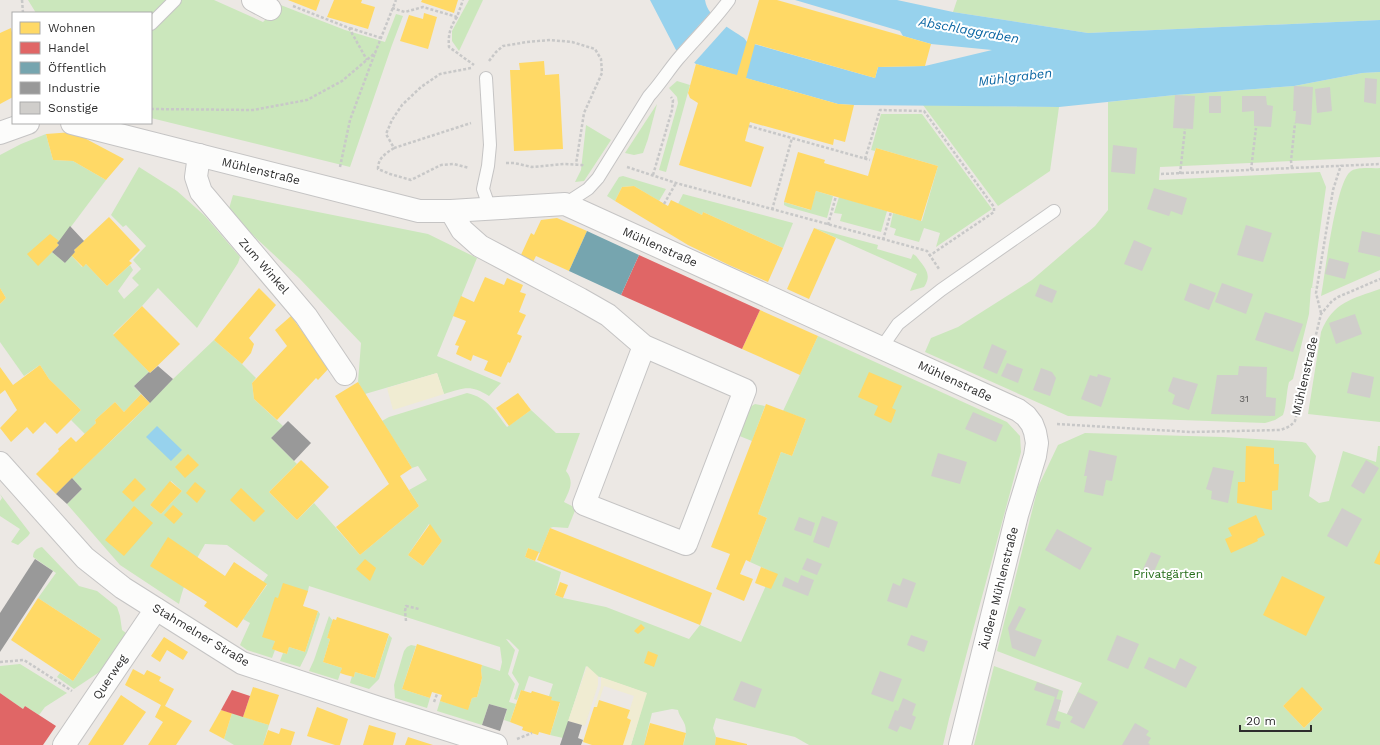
<svg xmlns="http://www.w3.org/2000/svg" width="1380" height="745" viewBox="0 0 1380 745" font-family="'Work Sans',sans-serif">
<rect width="100%" height="100%" fill="#ece8e4"/>
<g fill="#cbe7bc" fill-rule="evenodd">
<path d="M 28,0 L 214,0 L 263,22 L 271,14 L 278,4 L 345,30 L 385,42 L 396,14 L 403,16 L 392,45 L 350,167 L 151,118 L 151,13 L 36,13 Z"/>
<path d="M 469,0 L 483,0 L 459,51 L 452,41 L 452,31 Z"/>
<path d="M 957,0 L 1380,0 L 1380,20 L 1088,33 L 953,12 Z"/>
<path d="M 1380,72 L 1380,157 L 1160,167 L 1159,180 L 1320,172 L 1326,187 L 1312,288 L 1323,284 C 1326,264 1337,182 1350,172 C 1357,166 1372,169 1380,168 L 1380,270 L 1321,296 L 1323,284 L 1311,288 L 1309,314 L 1293,379 L 1289,382 C 1286,394 1287,403 1283,415 L 1275,420 L 1265,423 L 1068,416 L 925,352 L 931,338 L 958,327 L 1032,280 L 1095,226 L 1108,210 L 1108,102 L 1175,95 L 1294,86 L 1362,73 Z"/>
<path d="M 677,81 L 690,85 L 666,172 L 659,170 L 678,103 L 677,97 L 669,88 Z"/>
<path d="M 657,104 L 648,139 L 643,153 L 634,155 L 625,153 Z"/>
<path d="M 923,105 L 1059,107 L 1050,171 L 998,206 Z"/>
<path d="M 881,114 L 922,114 L 992,209 L 936,247 L 940,233 L 924,228 L 919,242 L 894,235 L 896,229 L 890,227 L 893,213 L 922,221 L 938,166 L 876,148 L 875,151 L 871,150 Z"/>
<path d="M 586,125 L 611,140 L 584,181 L 575,182 L 581,170 Z"/>
<path d="M 46,134 L 53,160 L 73,161 L 106,180 L 52,252 L 65,263 L 71,255 L 82,267 L 86,264 L 107,286 L 130,265 L 133,270 L 118,291 L 124,299 L 139,285 L 132,278 L 141,269 L 133,260 L 146,246 L 126,225 L 123,227 L 111,215 L 139,167 L 177,191 L 205,216 L 240,257 L 238,263 L 197,328 L 158,288 L 142,306 L 113,334 L 149,372 L 134,386 L 141,394 L 124,412 L 115,402 L 95,420 L 96,423 L 85,434 L 71,420 L 81,410 L 49,379 L 40,365 L 24,376 L 0,342 L 0,304 L 6,298 L 0,288 L 0,155 L 21,144 Z"/>
<path d="M 623,176 L 666,189 L 659,201 L 634,186 L 622,187 L 615,201 L 607,196 L 619,177 Z"/>
<path d="M 816,191 L 833,196 L 827,218 L 788,207 L 784,205 L 784,202 L 810,210 Z"/>
<path d="M 683,194 L 793,223 L 783,248 L 703,212 L 702,215 L 678,204 Z"/>
<path d="M 233,195 L 428,234 L 477,258 L 437,356 L 501,383 L 489,396 C 470,384 464,388 444,394 L 437,373 L 365,394 L 358,382 L 361,343 L 299,278 L 228,212 Z"/>
<path d="M 839,197 L 887,211 L 881,232 L 840,221 L 842,214 L 834,213 Z"/>
<path d="M 814,228 L 878,245 L 877,249 L 911,259 L 913,254 L 916,256 C 924,267 933,274 924,287 L 910,291 L 917,274 Z"/>
<path d="M 1380,289 L 1380,422 L 1308,414 L 1321,332 C 1333,302 1352,299 1380,289 Z"/>
<path d="M 818,336 L 1007,422 L 1020,436 L 1021,452 L 949,719 L 943,745 L 809,745 L 795,737 L 716,718 L 713,728 L 716,737 L 715,745 L 683,745 C 685,739 687,732 685,725 C 683,719 679,716 678,710 L 672,709 L 652,713 L 644,745 L 631,745 L 646,693 L 597,676 L 586,666 L 563,738 L 550,735 L 560,703 L 551,700 L 549,696 L 553,684 L 529,676 L 524,691 L 521,690 L 517,700 L 514,699 L 519,684 L 512,673 L 519,650 L 509,640 L 506,639 L 515,650 L 508,674 L 515,684 L 509,702 L 516,704 L 510,722 L 504,720 L 507,709 L 489,704 L 482,725 L 437,711 L 440,701 L 468,709 L 472,698 L 477,697 L 482,678 L 481,670 L 482,665 L 500,671 L 502,662 L 500,647 L 309,586 L 308,591 L 275,641 L 273,649 L 275,650 L 272,658 L 247,650 L 240,645 L 250,623 L 243,619 L 267,585 L 263,582 L 268,575 L 227,545 L 205,544 C 194,563 184,582 179,604 L 120,565 L 67,504 L 82,489 L 72,478 L 132,421 L 173,379 L 214,340 L 242,364 L 256,378 L 252,383 L 254,399 L 283,426 L 271,438 L 297,464 L 269,492 L 297,520 L 314,503 L 360,555 L 419,506 L 409,490 L 427,480 L 418,466 L 412,468 L 382,421 L 389,417 L 467,393 C 488,398 495,411 507,427 L 531,410 L 556,433 L 580,433 L 566,471 C 575,482 569,491 564,502 L 576,508 L 568,528 L 553,527 L 550,528 L 540,553 L 528,548 L 525,557 L 561,572 L 555,595 L 563,598 L 606,607 L 689,639 L 700,625 L 741,642 L 772,572 L 750,562 L 767,518 L 758,514 L 781,452 L 792,456 L 806,419 L 783,411 ZM 171,481 L 182,491 L 161,514 L 150,505 ZM 429,524 L 442,541 L 423,566 L 408,555 Z"/>
<path d="M 755,404 L 765,406 L 752,441 L 737,435 L 750,407 Z"/>
<path d="M 1085,433 L 1223,437 L 1302,442 L 1306,443 L 1316,456 L 1309,496 L 1319,503 L 1329,501 L 1343,451 L 1376,462 L 1378,446 L 1380,446 L 1380,745 L 974,745 L 994,666 L 1063,691 L 1058,711 L 1067,714 L 1082,683 L 997,651 L 1038,487 L 1058,445 ZM 1302,688 L 1323,709 L 1304,728 L 1283,706 Z"/>
<path d="M 0,494 L 30,533 L 28,536 L 18,545 L 11,542 L 20,529 L 0,516 L 0,501 L 2,498 Z"/>
<path d="M 42,547 L 79,586 L 97,591 L 117,607 L 120,616 L 122,630 L 126,633 L 101,671 L 74,689 L 57,677 L 60,673 L 73,681 L 101,639 L 38,598 L 56,573 L 33,557 C 33,551 37,548 42,547 Z"/>
<path d="M 318,611 L 320,614 L 307,653 L 300,667 L 280,661 L 283,653 L 287,654 L 289,647 L 305,652 Z"/>
<path d="M 329,616 L 333,621 L 327,638 L 330,639 L 323,662 L 342,668 L 338,680 L 309,671 L 314,660 Z"/>
<path d="M 389,635 L 392,638 L 379,679 L 369,689 L 350,683 L 352,676 L 354,677 L 355,672 L 375,678 Z"/>
<path d="M 411,645 L 416,646 L 402,689 L 430,698 L 427,708 L 395,698 L 394,685 L 404,651 L 407,647 Z"/>
<path d="M 20,664 L 67,693 L 45,707 L 39,715 L 25,706 L 23,709 L 0,693 L 0,666 Z"/>
<path d="M 232,713 L 269,725 L 263,745 L 234,745 L 224,739 Z"/>
</g>
<g fill="#f0ecd2">
<path d="M 437,373 L 444,394 L 393,410 L 387,388 Z"/>
<path d="M 587,666 L 598,676 L 598,685 L 585,726 L 568,721 Z"/>
<path d="M 601,677 L 647,693 L 631,745 L 623,745 L 631,720 L 627,718 L 634,696 L 604,686 L 597,707 L 594,707 L 601,686 Z"/>
</g>
<g fill="#97d2ed">
<path d="M 650,0 L 705,0 C 708,19 730,28 744,38 L 747,42 L 875,78 L 878,67 L 925,66 L 992,50 L 931,44 L 903,36 L 900,31 L 795,0 L 897,0 L 953,12 L 1088,33 L 1380,20 L 1380,72 L 1362,73 L 1294,86 L 1175,95 L 1059,107 L 854,105 L 838,104 L 696,64 L 676,50 Z"/>
<path d="M 157,426 L 182,450 L 171,461 L 146,437 Z"/>
</g>
<path fill="#ece8e4" d="M 711,12 L 728,25 L 693,64 L 675,52 Z"/>
<g fill="#ffd966">
<path d="M 288,0 L 320,0 L 316,11 Z"/>
<path d="M 334,0 L 362,0 L 361,3 L 375,7 L 368,29 L 327,17 Z"/>
<path d="M 422,0 L 458,0 L 454,13 L 421,2 Z"/>
<path d="M 759,0 L 777,0 L 931,44 L 925,66 L 878,67 L 875,78 L 755,44 L 746,78 L 838,104 L 854,105 L 845,142 L 834,139 L 833,145 L 750,122 L 745,141 L 764,147 L 751,187 L 679,165 L 698,103 L 690,98 L 688,93 L 696,64 L 737,75 Z"/>
<path d="M 424,13 L 437,17 L 428,49 L 400,41 L 409,15 L 423,19 Z"/>
<path d="M 11,28 L 13,37 L 13,97 L 0,104 L 0,33 Z"/>
<path d="M 544,61 L 545,75 L 559,74 L 563,149 L 514,151 L 510,70 L 520,70 L 519,63 Z"/>
<path d="M 73,132 L 124,159 L 106,180 L 73,161 L 53,160 L 46,134 Z"/>
<path d="M 876,148 L 938,166 L 921,221 L 816,191 L 811,210 L 784,202 L 798,152 L 825,160 L 824,163 L 868,176 Z"/>
<path d="M 634,186 L 668,206 L 671,200 L 702,215 L 703,212 L 783,248 L 768,282 L 729,265 L 688,245 L 615,201 L 622,187 Z"/>
<path d="M 109,217 L 140,250 L 129,261 L 132,263 L 107,286 L 86,264 L 83,267 L 71,255 L 75,252 L 74,250 Z"/>
<path d="M 557,218 L 587,231 L 569,271 L 536,256 L 533,262 L 520,257 L 531,233 L 534,235 L 541,220 Z"/>
<path d="M 814,228 L 836,238 L 809,299 L 787,289 Z"/>
<path d="M 50,234 L 59,241 L 57,243 L 59,245 L 38,266 L 27,254 Z"/>
<path d="M 485,277 L 504,285 L 507,278 L 523,285 L 520,292 L 526,294 L 519,312 L 526,315 L 517,334 L 522,336 L 510,363 L 508,362 L 501,377 L 484,370 L 488,361 L 473,355 L 471,361 L 456,354 L 459,346 L 455,345 L 466,321 L 453,316 L 461,296 L 474,302 Z"/>
<path d="M 0,288 L 6,298 L 0,304 Z"/>
<path d="M 259,288 L 276,305 L 249,338 L 254,344 L 251,353 L 242,364 L 214,340 Z"/>
<path d="M 142,306 L 180,344 L 150,373 L 113,335 Z"/>
<path d="M 760,310 L 818,336 L 800,375 L 742,349 Z"/>
<path d="M 291,316 L 329,368 L 318,380 L 316,378 L 277,420 L 254,399 L 252,383 L 287,346 L 275,330 Z"/>
<path d="M 40,365 L 49,379 L 81,410 L 57,434 L 45,422 L 33,434 L 27,427 L 11,442 L 0,428 L 17,410 L 5,390 L 0,394 L 0,367 L 13,385 Z"/>
<path d="M 869,372 L 902,386 L 892,408 L 896,410 L 891,423 L 874,415 L 878,406 L 858,397 Z"/>
<path d="M 358,382 L 412,468 L 400,476 L 419,506 L 360,555 L 336,527 L 389,484 L 335,396 Z"/>
<path d="M 518,393 L 531,410 L 509,426 L 496,408 Z"/>
<path d="M 141,394 L 150,403 L 56,494 L 36,474 L 59,451 L 58,449 L 71,437 L 76,442 L 96,423 L 95,420 L 115,402 L 124,412 Z"/>
<path d="M 766,404 L 806,419 L 792,456 L 781,452 L 758,514 L 767,518 L 750,562 L 746,560 L 740,574 L 753,579 L 744,601 L 716,589 L 730,554 L 711,547 Z"/>
<path d="M 1246,446 L 1274,448 L 1274,464 L 1279,464 L 1278,490 L 1272,491 L 1272,510 L 1237,503 L 1238,482 L 1245,482 Z"/>
<path d="M 188,454 L 199,465 L 185,478 L 175,467 Z"/>
<path d="M 301,460 L 329,487 L 297,520 L 269,492 Z"/>
<path d="M 135,478 L 146,489 L 133,502 L 122,492 Z"/>
<path d="M 170,481 L 182,491 L 161,514 L 150,505 Z"/>
<path d="M 195,482 L 206,491 L 197,503 L 186,493 Z"/>
<path d="M 241,488 L 265,511 L 254,522 L 230,500 Z"/>
<path d="M 173,505 L 183,514 L 174,524 L 164,515 Z"/>
<path d="M 134,506 L 153,523 L 124,556 L 105,540 Z"/>
<path d="M 1256,515 L 1265,535 L 1257,539 L 1258,541 L 1231,553 L 1225,539 L 1232,536 L 1228,528 Z"/>
<path d="M 430,524 L 442,541 L 423,566 L 408,555 Z"/>
<path d="M 550,528 L 712,593 L 700,625 L 537,560 Z"/>
<path d="M 168,537 L 225,576 L 234,562 L 267,584 L 237,628 L 204,606 L 207,602 L 150,566 Z"/>
<path d="M 528,548 L 539,552 L 535,561 L 525,557 Z"/>
<path d="M 1380,550 L 1380,565 L 1374,563 Z"/>
<path d="M 365,559 L 376,568 L 370,581 L 356,569 Z"/>
<path d="M 761,567 L 778,574 L 771,589 L 755,583 Z"/>
<path d="M 1282,576 L 1325,597 L 1306,636 L 1263,615 Z"/>
<path d="M 560,582 L 568,585 L 563,598 L 555,595 Z"/>
<path d="M 283,583 L 308,591 L 303,606 L 318,611 L 305,652 L 289,647 L 287,654 L 280,652 L 272,649 L 275,641 L 262,637 L 275,597 L 278,598 Z"/>
<path d="M 38,598 L 101,639 L 73,681 L 11,640 Z"/>
<path d="M 337,617 L 389,634 L 375,678 L 355,672 L 354,677 L 346,675 L 340,673 L 342,668 L 323,662 L 330,639 L 327,638 L 333,619 L 336,620 Z"/>
<path d="M 641,624 L 645,628 L 638,634 L 634,631 Z"/>
<path d="M 164,637 L 188,652 L 183,660 L 167,650 L 160,662 L 151,656 Z"/>
<path d="M 417,644 L 482,665 L 481,670 L 482,678 L 477,697 L 472,698 L 468,710 L 440,701 L 442,695 L 432,692 L 430,698 L 402,689 Z"/>
<path d="M 648,651 L 658,655 L 654,667 L 644,663 Z"/>
<path d="M 133,669 L 144,675 L 147,670 L 161,677 L 159,681 L 174,689 L 165,706 L 192,721 L 176,745 L 148,745 L 163,722 L 155,717 L 161,705 L 125,685 Z"/>
<path d="M 253,687 L 279,695 L 269,725 L 243,717 Z"/>
<path d="M 1302,687 L 1323,709 L 1304,728 L 1283,706 Z"/>
<path d="M 521,690 L 531,693 L 532,691 L 552,697 L 551,700 L 560,702 L 550,735 L 539,732 L 538,735 L 522,730 L 523,727 L 510,722 Z"/>
<path d="M 121,695 L 146,712 L 123,745 L 88,745 Z"/>
<path d="M 599,700 L 630,710 L 627,718 L 631,720 L 623,745 L 592,745 L 583,742 L 594,707 L 597,707 Z"/>
<path d="M 317,707 L 348,719 L 340,745 L 335,745 L 307,736 Z"/>
<path d="M 221,710 L 232,713 L 224,739 L 209,731 Z"/>
<path d="M 650,723 L 686,733 L 683,745 L 644,745 Z"/>
<path d="M 369,725 L 396,733 L 393,745 L 363,745 Z"/>
<path d="M 281,728 L 295,732 L 291,745 L 263,745 L 268,730 L 279,734 Z"/>
<path d="M 408,737 L 433,745 L 405,745 Z"/>
<path d="M 716,737 L 747,744 L 747,745 L 715,745 Z"/>
</g>
<g fill="#e06666">
<path d="M 639,255 L 760,310 L 742,349 L 621,295 Z"/>
<path d="M 232,690 L 250,696 L 243,717 L 221,710 Z"/>
<path d="M 0,693 L 23,709 L 25,706 L 56,726 L 43,745 L 0,745 Z"/>
</g>
<path fill="#76a5af" d="M 587,231 L 639,255 L 621,295 L 569,271 Z"/>
<g fill="#999">
<path d="M 70,226 L 84,241 L 74,250 L 75,252 L 65,263 L 52,252 L 59,245 L 57,243 L 59,241 Z"/>
<path d="M 158,366 L 173,379 L 150,403 L 134,386 L 149,372 L 150,373 Z"/>
<path d="M 288,421 L 311,443 L 294,461 L 271,438 Z"/>
<path d="M 72,478 L 82,489 L 67,504 L 56,494 Z"/>
<path d="M 35,559 L 53,571 L 0,652 L 0,613 Z"/>
<path d="M 489,704 L 507,709 L 500,731 L 482,725 Z"/>
<path d="M 568,721 L 582,725 L 578,738 L 583,740 L 581,745 L 560,745 Z"/>
</g>
<g fill="#d0cecb">
<path d="M 1365,78 L 1377,79 L 1376,104 L 1364,102 Z"/>
<path d="M 1294,86 L 1313,87 L 1311,125 L 1295,123 L 1296,111 L 1293,111 Z"/>
<path d="M 1330,87 L 1332,111 L 1317,113 L 1315,89 Z"/>
<path d="M 1175,95 L 1195,96 L 1193,129 L 1173,128 Z"/>
<rect x="1209" y="96" width="12" height="17"/>
<path d="M 1242,96 L 1266,96 L 1267,105 L 1273,106 L 1271,127 L 1254,126 L 1254,111 L 1242,112 Z"/>
<path d="M 1113,145 L 1137,148 L 1135,174 L 1111,172 Z"/>
<path d="M 1154,188 L 1187,198 L 1182,215 L 1171,211 L 1169,216 L 1147,209 Z"/>
<path d="M 1246,225 L 1272,233 L 1263,262 L 1237,255 Z"/>
<path d="M 1362,231 L 1380,235 L 1380,257 L 1358,252 Z"/>
<path d="M 1134,240 L 1152,248 L 1142,271 L 1124,264 Z"/>
<path d="M 1329,258 L 1349,263 L 1345,279 L 1325,274 Z"/>
<path d="M 1190,283 L 1216,293 L 1209,310 L 1184,300 Z"/>
<path d="M 1222,283 L 1253,294 L 1246,314 L 1215,302 Z"/>
<path d="M 1040,284 L 1057,291 L 1052,303 L 1035,296 Z"/>
<path d="M 1265,312 L 1303,324 L 1293,352 L 1255,340 Z"/>
<path d="M 1355,314 L 1362,334 L 1336,344 L 1329,323 Z"/>
<path d="M 992,344 L 1007,351 L 997,374 L 983,368 Z"/>
<path d="M 1007,363 L 1023,369 L 1018,383 L 1001,376 Z"/>
<path d="M 1239,366 L 1267,367 L 1266,397 L 1276,398 L 1275,416 L 1211,414 L 1217,375 L 1238,375 Z"/>
<path d="M 1041,368 L 1052,372 L 1056,378 L 1050,396 L 1033,390 Z"/>
<path d="M 1352,372 L 1374,377 L 1370,398 L 1347,393 Z"/>
<path d="M 1098,374 L 1111,378 L 1101,407 L 1081,399 L 1090,375 L 1097,377 Z"/>
<path d="M 1173,377 L 1198,384 L 1189,410 L 1172,404 L 1175,395 L 1168,391 Z"/>
<path d="M 973,412 L 1003,425 L 996,442 L 965,429 Z"/>
<path d="M 1089,450 L 1117,456 L 1112,481 L 1106,480 L 1103,496 L 1084,492 L 1087,476 L 1084,476 Z"/>
<path d="M 938,453 L 967,462 L 960,484 L 931,476 Z"/>
<path d="M 1366,460 L 1379,468 L 1364,494 L 1351,486 Z"/>
<path d="M 1213,467 L 1234,471 L 1228,503 L 1211,499 L 1212,491 L 1206,489 Z"/>
<path d="M 1342,508 L 1362,519 L 1347,547 L 1327,536 Z"/>
<path d="M 822,516 L 838,522 L 829,548 L 813,542 Z"/>
<path d="M 799,517 L 815,523 L 811,536 L 794,530 Z"/>
<path d="M 1057,529 L 1092,548 L 1080,570 L 1045,550 Z"/>
<path d="M 1151,552 L 1161,556 L 1152,576 L 1142,571 Z"/>
<path d="M 807,558 L 822,564 L 817,575 L 802,569 Z"/>
<path d="M 801,575 L 814,580 L 808,596 L 782,586 L 785,577 L 798,583 Z"/>
<path d="M 903,578 L 916,583 L 907,608 L 887,601 L 893,583 L 900,586 Z"/>
<path d="M 1019,606 L 1026,609 L 1015,630 L 1042,640 L 1035,657 L 1012,648 L 1008,628 Z"/>
<path d="M 911,635 L 928,641 L 924,652 L 907,645 Z"/>
<path d="M 1117,635 L 1139,644 L 1128,669 L 1107,660 Z"/>
<path d="M 1149,657 L 1175,669 L 1180,658 L 1197,667 L 1186,688 L 1144,668 Z"/>
<path d="M 880,671 L 902,679 L 893,702 L 871,694 Z"/>
<path d="M 741,681 L 762,689 L 755,708 L 733,700 Z"/>
<path d="M 1037,682 L 1059,690 L 1056,699 L 1061,700 L 1055,720 L 1061,722 L 1059,729 L 1046,725 L 1055,697 L 1034,690 Z"/>
<path d="M 1078,692 L 1098,702 L 1084,729 L 1070,722 L 1073,717 L 1067,714 Z"/>
<path d="M 903,698 L 916,704 L 912,715 L 916,717 L 911,730 L 900,726 L 897,732 L 888,728 L 895,710 L 898,711 Z"/>
<path d="M 1135,723 L 1149,731 L 1146,735 L 1151,738 L 1148,743 L 1150,744 L 1149,745 L 1122,745 Z"/>
</g>
<g fill="none" stroke-linecap="round" stroke-linejoin="round">
<g stroke="#c5c4c4" stroke-width="14">
<g id="service">
<path d="M 151,24 L 175,0"/>
<path d="M 486,78 L 490,145 L 488,166 L 483,189 L 490,209"/>
<path d="M 565,204 L 588,189 L 598,178 L 649,96 C 660,84 668,71 678,59 C 695,39 714,21 729,0"/>
<path d="M 882,347 L 898,324 L 941,290 L 1054,211"/>
</g>
</g>
<g stroke="#c5c4c4" stroke-width="24">
<g id="minor">
<path d="M 253,0 L 270,9"/>
<path d="M 72,123 L 419,211 L 451,211 L 565,204 L 1018,410 L 1026,416 L 1032,424 L 1035,432 L 1037,443 L 1035,456 L 1017,515 L 960,745"/>
<path d="M 0,133 L 28,123"/>
<path d="M 199,155 L 196,177 L 201,192 L 306,316 L 345,374"/>
<path d="M 451,211 L 462,230 L 480,246 L 580,299 L 608,315 L 644,346 L 584,504 L 686,544 L 745,390 L 644,346"/>
<path d="M 0,463 L 85,558 L 123,588 L 242,663 L 379,708 L 496,745"/>
<path d="M 64,745 L 156,609"/>
</g>
</g>
<g stroke="#c8c8c8" stroke-width="2.5" stroke-dasharray="3 2" stroke-linecap="butt">
<path d="M 22,0 L 23,13"/>
<path d="M 293,6 L 349,28 L 367,60"/>
<path d="M 392,8 L 405,12 L 423,7 L 457,17 L 463,0"/>
<path d="M 457,17 C 450,27 448,35 449,47 L 474,65"/>
<path d="M 350,28 L 381,38"/>
<path d="M 489,61 L 496,52 L 503,46 L 527,42 L 550,40 L 572,42 L 595,49 L 601,59 L 602,73 L 584,113 L 576,164"/>
<path d="M 471,68 L 440,74 L 421,87 L 402,105 L 392,120 L 386,134 L 394,148 L 471,123"/>
<path d="M 151,109 L 253,110 L 307,100 L 342,81 L 375,53 L 396,0"/>
<path d="M 749,126 L 870,160"/>
<path d="M 394,148 C 385,154 378,158 378,169 L 390,174 L 411,180 L 441,165 L 454,164 L 469,168"/>
<path d="M 865,159 L 880,110 L 924,111 L 994,207 L 994,212 L 929,256"/>
<path d="M 506,163 L 514,163 L 532,167 L 564,164 L 582,165 L 583,166"/>
<path d="M 340,167 L 350,120 L 375,53"/>
<path d="M 627,167 L 676,183 L 927,251 L 939,269"/>
<path d="M 1292,168 L 1291,161 L 1295,123"/>
<path d="M 1251,170 L 1256,128"/>
<path d="M 1161,174 L 1380,164"/>
<path d="M 1180,174 L 1185,129"/>
<path d="M 653,175 L 672,110 L 673,100 L 671,97"/>
<path d="M 664,204 L 676,183"/>
<path d="M 772,210 L 792,138"/>
<path d="M 828,225 L 836,196"/>
<path d="M 883,240 L 891,212"/>
<path d="M 1321,313 L 1316,293 L 1333,190 L 1341,165"/>
<path d="M 1057,424 L 1191,432 L 1280,430 C 1287,428 1291,426 1295,421 L 1321,314 L 1332,301 L 1338,297 L 1380,279"/>
<path d="M 406,621 L 405,611 L 406,606 L 419,609"/>
<path d="M 0,662 L 24,660 L 72,691"/>
<path d="M 434,702 L 437,694"/>
<path d="M 517,739 L 532,733"/>
</g>
<use href="#service" stroke="#fcfcfb" stroke-width="12"/>
<use href="#minor" stroke="#fcfcfb" stroke-width="22"/>
</g>
<g text-anchor="middle" dominant-baseline="central" stroke-width="4" stroke-linejoin="round" paint-order="stroke">
<g font-size="10" fill="#585756">
<text x="1244" y="398">31</text>
</g>
<g font-size="12" fill="#2d2d2d" stroke="#fff">
<text transform="translate(261 171) rotate(14)">Mühlenstraße</text>
<text transform="translate(660 247) rotate(24)">Mühlenstraße</text>
<text transform="translate(264 266) rotate(49)">Zum Winkel</text>
<text transform="translate(1305 376) rotate(-77)">Mühlenstraße</text>
<text transform="translate(955 381) rotate(25)">Mühlenstraße</text>
<text transform="translate(999 588) rotate(-76)">Äußere Mühlenstraße</text>
<text transform="translate(201 635) rotate(31)">Stahmelner Straße</text>
<text transform="translate(110 677) rotate(-56)">Querweg</text>
</g>
<g font-size="12" fill="#266e1a" stroke="#fff">
<text x="1168" y="574">Privatgärten</text>
</g>
<g font-size="13" font-style="italic" fill="#0b66a3" stroke="#fff">
<text transform="translate(969 30) rotate(10)">Abschlaggraben</text>
<text transform="translate(1015 77) rotate(-7)">Mühlgraben</text>
</g>
</g>
<rect x="12" y="12" width="140" height="112" fill="#ffffff" stroke="#ababab"/>
<rect x="20" y="22" width="20" height="12" fill="#ffd966" stroke="#ababab"/>
<text x="48" y="32" font-size="12" fill="#2d2d2d">Wohnen</text>
<rect x="20" y="42" width="20" height="12" fill="#e06666" stroke="#ababab"/>
<text x="48" y="52" font-size="12" fill="#2d2d2d">Handel</text>
<rect x="20" y="62" width="20" height="12" fill="#76a5af" stroke="#ababab"/>
<text x="48" y="72" font-size="12" fill="#2d2d2d">Öffentlich</text>
<rect x="20" y="82" width="20" height="12" fill="#999999" stroke="#ababab"/>
<text x="48" y="92" font-size="12" fill="#2d2d2d">Industrie</text>
<rect x="20" y="102" width="20" height="12" fill="#d0cecb" stroke="#ababab"/>
<text x="48" y="112" font-size="12" fill="#2d2d2d">Sonstige</text>
<path d="M1240 725v6h71v-6" fill="none" stroke="#2d2d2d" stroke-width="2"/>
<text x="1246" y="725" font-size="12" fill="#2d2d2d" stroke="#ffffff" stroke-width="3" paint-order="stroke">20 m</text>
</svg>
